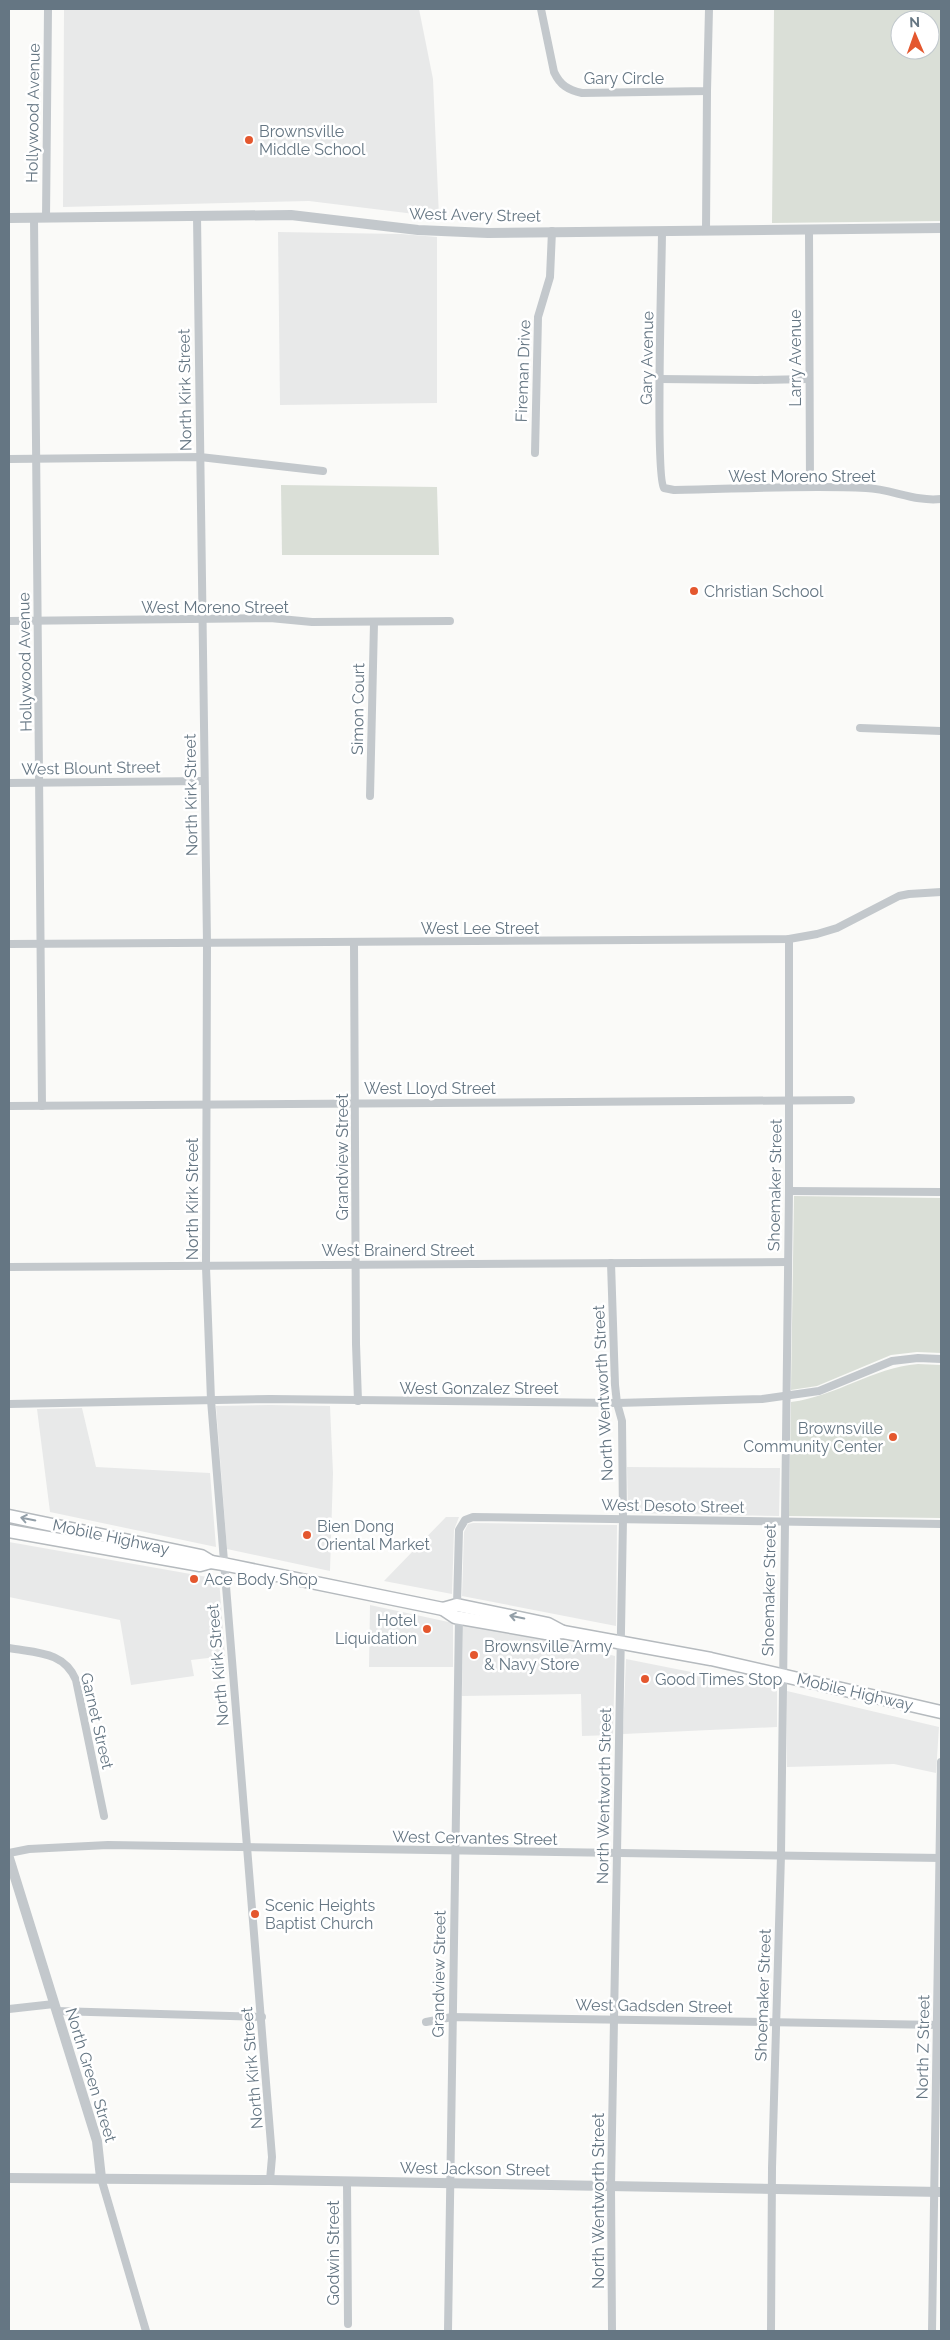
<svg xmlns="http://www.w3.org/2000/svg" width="950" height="2340" viewBox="0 0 950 2340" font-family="Raleway,sans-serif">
<rect width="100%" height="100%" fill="#fafaf8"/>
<g fill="#e8e9e9">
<path d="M 64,9 L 419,9 L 433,79 L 439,217 L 309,201 L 63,207 Z"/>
<path d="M 278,232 L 401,234 L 437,237 L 437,403 L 280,405 Z"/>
<path d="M 270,1405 L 330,1406 L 333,1473 L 330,1571 L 227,1549 L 216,1406 Z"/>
<path d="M 82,1408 L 96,1467 L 210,1473 L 216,1547 L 50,1512 L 37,1409 Z"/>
<path d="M 627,1467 L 780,1468 L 779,1516 L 628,1513 Z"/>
<path d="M 446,1517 L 459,1517 L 454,1530 L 452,1594 L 384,1581 Z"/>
<path d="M 473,1523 L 617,1525 L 616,1626 L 462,1596 L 464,1532 L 468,1524 Z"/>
<path d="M 9,1542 L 219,1579 L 225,1656 L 191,1660 L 194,1676 L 131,1685 L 120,1620 L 9,1597 Z"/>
<path d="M 370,1605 L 453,1623 L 453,1667 L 369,1667 Z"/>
<path d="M 463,1625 L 580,1647 L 615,1656 L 613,1735 L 582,1736 L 581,1694 L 462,1696 Z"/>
<path d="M 626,1659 L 777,1689 L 777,1727 L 623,1734 Z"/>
<path d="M 787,1691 L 939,1727 L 936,1773 L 894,1764 L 787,1767 Z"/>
</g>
<g fill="#dadfd7" fill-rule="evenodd">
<path d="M 774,9 L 941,9 L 941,221 L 772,223 ZM 900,20 L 930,20 L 930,50 L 900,50 Z"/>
<path d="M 281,485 L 437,487 L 439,555 L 282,555 Z"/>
<path d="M 794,1196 L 941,1198 L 941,1353 L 917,1352 L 891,1355 L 817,1386 L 791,1390 Z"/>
<path d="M 918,1364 L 941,1365 L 940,1518 L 789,1516 L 791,1402 C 838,1396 871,1368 918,1364 Z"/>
</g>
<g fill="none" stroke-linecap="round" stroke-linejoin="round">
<g stroke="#b5babe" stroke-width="15">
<g id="primary">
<path d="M 9,1516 L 201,1556 L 211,1562"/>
<path d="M 9,1531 L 200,1565 L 211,1562 L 223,1564 L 443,1609 L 455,1617 L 546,1633 L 563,1632 L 711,1659 L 941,1712"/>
<path d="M 443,1609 L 457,1605 L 548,1624 L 563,1632"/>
</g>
</g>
<g stroke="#c3c8cc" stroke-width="8">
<path d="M 541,9 L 554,72 C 560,85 568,90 582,93 L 707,91 L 709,9"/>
<path d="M 197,216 L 207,943 L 206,1267 L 211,1400 L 272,2157 L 270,2180"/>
<path d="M 34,218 L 42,1106"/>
<path d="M 46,218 L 48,9"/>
<path d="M 809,229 L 810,487"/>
<path d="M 706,230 L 707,91"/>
<path d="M 662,231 C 662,261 655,478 664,488 L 674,490 C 738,489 802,485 866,488 C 892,489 915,502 941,499"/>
<path d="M 660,379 L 757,380 L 808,379"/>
<path d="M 535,453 L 538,317 L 550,277 L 552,231"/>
<path d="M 9,459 L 200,457 L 323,471"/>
<path d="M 9,621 L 270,618 L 312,622 L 450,621"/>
<path d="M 860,728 L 941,731"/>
<path d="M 9,783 L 204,781"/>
<path d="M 370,796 L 374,623"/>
<path d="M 354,943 L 356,1344 L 358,1401"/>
<path d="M 9,944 L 789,939 L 817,934 L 837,928 L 899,896 L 909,894 L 941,892"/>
<path d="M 9,1106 L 851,1100"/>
<path d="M 789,1191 L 941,1192"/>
<path d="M 611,1263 L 615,1385 L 617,1403 L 622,1421 L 623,1519 L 611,2186 L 612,2331"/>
<path d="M 9,1267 L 788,1262"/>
<path d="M 9,1404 L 270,1399 L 617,1403 L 762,1399 L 819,1391 L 892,1361 L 918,1358 L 941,1359"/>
<path d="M 457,1605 L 459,1530 L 465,1520 L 473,1517 L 941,1524"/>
<path d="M 9,1648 C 36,1653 64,1651 76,1680 L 104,1816"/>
<path d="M 9,1853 L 29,1849 L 108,1845 L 941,1858"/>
<path d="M 9,2009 L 54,2004"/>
<path d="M 56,2011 L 262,2017"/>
<path d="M 426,2022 L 452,2017 L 941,2025"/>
<path d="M 101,2178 L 146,2331"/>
<path d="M 347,2182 L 348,2324"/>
<path d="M 448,2331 L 459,1618"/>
<path d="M 771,2331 L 772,2168 L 781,1855 L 789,1191 L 789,939"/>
<path d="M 932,2331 L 941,1762"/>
</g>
<g stroke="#c3c8cc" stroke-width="10">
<path d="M 9,218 L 291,215 L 418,230 L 488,233 L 941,228"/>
<path d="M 9,1858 L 97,2141 L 101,2178"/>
<path d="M 9,2178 L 270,2180 L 941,2192"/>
</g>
<use href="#primary" stroke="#fff" stroke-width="12"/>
</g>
<defs><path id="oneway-shaft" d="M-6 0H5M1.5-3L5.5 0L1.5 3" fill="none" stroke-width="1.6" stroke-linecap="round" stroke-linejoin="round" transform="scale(1.25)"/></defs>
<g stroke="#939fa8">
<use href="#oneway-shaft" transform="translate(28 1519) rotate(-169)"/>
<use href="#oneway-shaft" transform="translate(517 1617) rotate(-168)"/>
</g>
<g fill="#e4572e" stroke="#fff" stroke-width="2">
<circle cx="249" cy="140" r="5"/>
<circle cx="694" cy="591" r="5"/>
<circle cx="893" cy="1437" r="5"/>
<circle cx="307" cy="1535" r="5"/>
<circle cx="194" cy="1579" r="5"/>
<circle cx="427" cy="1629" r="5"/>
<circle cx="474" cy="1655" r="5"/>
<circle cx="645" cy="1679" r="5"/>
<circle cx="255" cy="1914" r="5"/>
</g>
<g text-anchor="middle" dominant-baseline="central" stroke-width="5" stroke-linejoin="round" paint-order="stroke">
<g font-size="16" fill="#657683" stroke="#fff">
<text x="624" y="78">Gary Circle</text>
<text transform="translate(33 113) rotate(-89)">Hollywood Avenue</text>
<text transform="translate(475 215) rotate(1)">West Avery Street</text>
<text transform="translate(647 358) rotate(-89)">Gary Avenue</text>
<text transform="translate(795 358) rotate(-90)">Larry Avenue</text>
<text transform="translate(523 371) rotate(-88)">Fireman Drive</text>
<text transform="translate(185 390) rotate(-91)">North Kirk Street</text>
<text x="802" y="476">West Moreno Street</text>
<text x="215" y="607">West Moreno Street</text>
<text transform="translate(25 662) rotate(-91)">Hollywood Avenue</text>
<text transform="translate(358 709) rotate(-89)">Simon Court</text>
<text transform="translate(91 768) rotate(-1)">West Blount Street</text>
<text transform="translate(191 795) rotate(-91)">North Kirk Street</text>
<text x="480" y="928">West Lee Street</text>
<text x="430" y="1088">West Lloyd Street</text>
<text transform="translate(342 1157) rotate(-90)">Grandview Street</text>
<text transform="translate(775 1185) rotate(-89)">Shoemaker Street</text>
<text transform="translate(192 1199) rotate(-90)">North Kirk Street</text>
<text x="398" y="1250">West Brainerd Street</text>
<text x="479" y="1388">West Gonzalez Street</text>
<text transform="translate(603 1393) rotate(-93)">North Wentworth Street</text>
<text transform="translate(673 1506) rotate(1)">West Desoto Street</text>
<text transform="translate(111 1537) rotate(12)">Mobile Highway</text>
<text transform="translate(769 1590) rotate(-89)">Shoemaker Street</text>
<text transform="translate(218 1665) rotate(-95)">North Kirk Street</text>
<text transform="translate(855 1692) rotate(13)">Mobile Highway</text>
<text transform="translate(97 1721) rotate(77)">Garnet Street</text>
<text transform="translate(604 1796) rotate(-89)">North Wentworth Street</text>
<text transform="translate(475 1838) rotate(1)">West Cervantes Street</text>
<text transform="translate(439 1974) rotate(-89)">Grandview Street</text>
<text transform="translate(763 1995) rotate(-88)">Shoemaker Street</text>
<text transform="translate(654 2006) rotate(1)">West Gadsden Street</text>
<text transform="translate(923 2047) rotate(-89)">North Z Street</text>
<text transform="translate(252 2068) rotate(-95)">North Kirk Street</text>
<text transform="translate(91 2075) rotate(73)">North Green Street</text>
<text transform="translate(475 2169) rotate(1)">West Jackson Street</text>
<text transform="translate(598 2201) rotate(-90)">North Wentworth Street</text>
<text transform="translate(333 2253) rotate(-90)">Godwin Street</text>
</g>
<g font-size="16" fill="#657683" stroke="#fff" text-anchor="start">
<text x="259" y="131">Brownsville<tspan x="259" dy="18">Middle School</tspan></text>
<text x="704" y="591">Christian School</text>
<text x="883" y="1428" text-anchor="end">Brownsville<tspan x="883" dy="18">Community Center</tspan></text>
<text x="317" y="1526">Bien Dong<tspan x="317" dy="18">Oriental Market</tspan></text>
<text x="204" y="1579">Ace Body Shop</text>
<text x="417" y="1620" text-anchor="end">Hotel<tspan x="417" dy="18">Liquidation</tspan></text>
<text x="484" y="1646">Brownsville Army<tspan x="484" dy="18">&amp; Navy Store</tspan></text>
<text x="655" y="1679">Good Times Stop</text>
<text x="265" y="1905">Scenic Heights<tspan x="265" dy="18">Baptist Church</tspan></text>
</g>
</g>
<rect width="950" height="2340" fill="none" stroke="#657683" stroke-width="20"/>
<g transform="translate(915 35) rotate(358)"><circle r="24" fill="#ffffff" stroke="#c1c8cd"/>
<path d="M0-4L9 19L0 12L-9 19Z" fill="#e4572e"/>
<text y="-8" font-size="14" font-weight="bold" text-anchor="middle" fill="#657683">N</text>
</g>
</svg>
